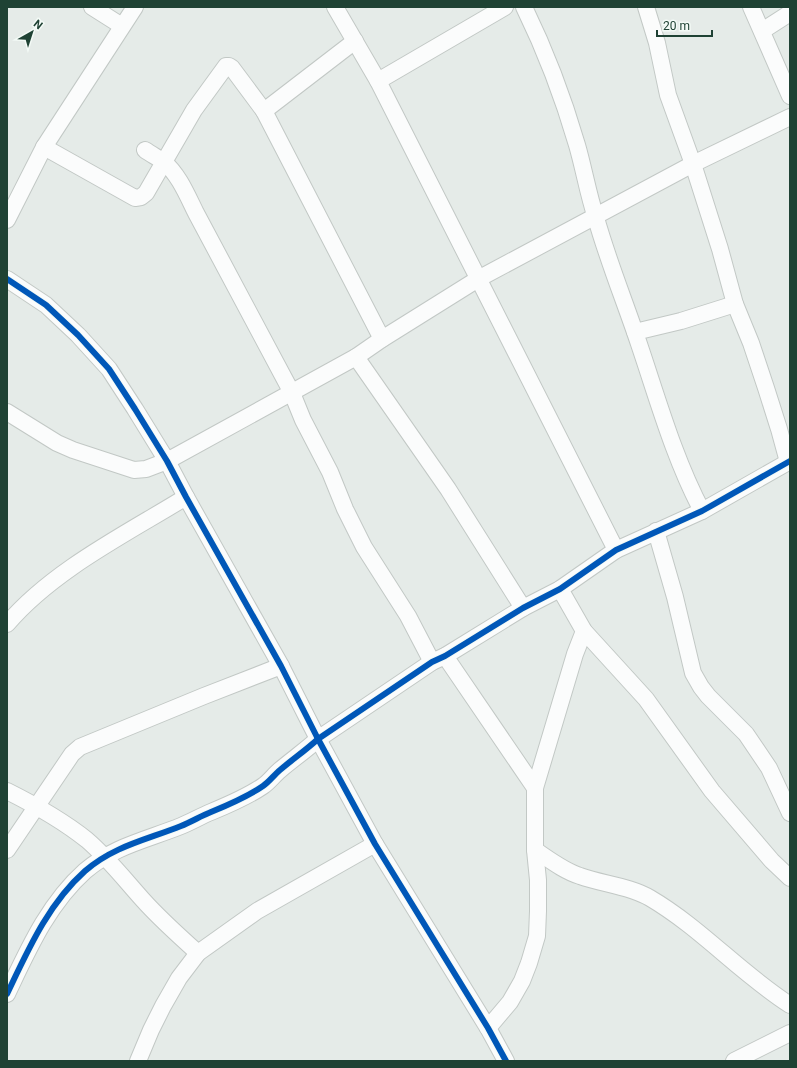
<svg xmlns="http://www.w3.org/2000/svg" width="797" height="1068" viewBox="0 0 797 1068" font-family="Roboto,sans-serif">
<rect width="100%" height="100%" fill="#e5ebe8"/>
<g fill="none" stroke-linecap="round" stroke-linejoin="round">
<g stroke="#c2c8c5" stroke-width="18">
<g id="street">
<path d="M 92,7 L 122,26"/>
<path d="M 335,7 L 378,81 L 616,550"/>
<path d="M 524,7 C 546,52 563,97 577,145 C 584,169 588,194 596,218 C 608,261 625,302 639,344 C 658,400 674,458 702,511"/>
<path d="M 646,7 L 657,43 L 668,95 L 693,164 L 720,249 L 735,304 L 751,343 L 766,388 L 779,429 L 788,462"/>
<path d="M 751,7 L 790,96"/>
<path d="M 762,31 L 790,13"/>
<path d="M 378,81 L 505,7"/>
<path d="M 264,111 L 355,41"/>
<path d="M 44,147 L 135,198 L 141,197 L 146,193 L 194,110 L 226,66 L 229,66 L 232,68 L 264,111 L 382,339"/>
<path d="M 145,150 C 151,154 158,158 164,162 C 179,175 187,195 196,213 L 292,393 L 303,420 L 330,472 L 345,509 L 364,547 L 408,616 L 432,662"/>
<path d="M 7,220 L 44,147 L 135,7"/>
<path d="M 7,279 L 46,305 L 78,335 L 109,369 L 135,409 L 167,461 L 186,497 L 281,666 L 318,739 L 375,844 L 488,1028 L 506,1061"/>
<path d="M 635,332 L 681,321 L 735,304"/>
<path d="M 356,357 L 448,489 L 523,608"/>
<path d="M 7,412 L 57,443 L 73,450 L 134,470 L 146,469 L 167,461 L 356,357 L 382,339 L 478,279 L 693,164 L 790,117"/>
<path d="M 656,531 L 675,597 L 693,673 L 701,687 L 708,696 L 746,734 L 769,768 L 790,813"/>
<path d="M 560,589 L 584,631 L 646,699 L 712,791 L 772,861 L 790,878"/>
<path d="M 7,624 C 53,570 126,534 186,497"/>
<path d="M 445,656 L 535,788"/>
<path d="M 7,791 C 35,805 62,820 87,840 C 108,858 125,880 143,900 C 160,919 179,936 198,953"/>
<path d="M 7,850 L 72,754 L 80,747 L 204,696 L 281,666"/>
<path d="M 535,850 C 550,860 564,871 580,876 C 602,884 630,886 650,898 C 701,928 740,973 790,1005"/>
<path d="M 7,994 C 28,950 48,904 85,871 C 114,846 146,840 181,826 C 191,822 201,816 211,812 C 228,805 247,797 263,786 C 269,782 274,775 280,770 C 293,759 306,750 318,739 L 432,662 L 445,656 L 523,608 L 560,589 L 616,550 L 702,511 L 790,461"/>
<path d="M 488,1028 L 510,1002 L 522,981 L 529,963 L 537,936 L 538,911 L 538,880 L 535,850 L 535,788 L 575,654 L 584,631"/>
<path d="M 138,1061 L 151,1030 L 163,1006 L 179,978 L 198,953 L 257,911 L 375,844"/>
<path d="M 734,1061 L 790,1033"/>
</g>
</g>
<use href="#street" stroke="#fbfcfc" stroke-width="16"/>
<g stroke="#f3faf6" stroke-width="8">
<g id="cycleway">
<path d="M 7,279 L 46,305 L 78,335 L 109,369 L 135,409 L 167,461 L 186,497 L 281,666 L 318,739 L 375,844 L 488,1028 L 506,1061"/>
<path d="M 7,994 C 28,950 48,904 85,871 C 114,846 146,840 181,826 C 191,822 201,816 211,812 C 228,805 247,797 263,786 C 269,782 274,775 280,770 C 293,759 306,750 318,739 L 432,662 L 445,656 L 523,608 L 560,589 L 616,550 L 702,511 L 790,461"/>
</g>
</g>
<use href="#cycleway" stroke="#0057b8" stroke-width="6"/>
</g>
<rect width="797" height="1068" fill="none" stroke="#1f4234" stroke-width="16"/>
<g transform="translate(32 32) rotate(39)" stroke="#f3faf6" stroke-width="3" paint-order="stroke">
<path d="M0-3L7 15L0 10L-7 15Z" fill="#1f4234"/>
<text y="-6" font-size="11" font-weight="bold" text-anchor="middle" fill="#1f4234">N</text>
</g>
<path d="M657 30v6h55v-6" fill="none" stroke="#1f4234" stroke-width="2"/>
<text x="663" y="30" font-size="12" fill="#1f4234" stroke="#f3faf6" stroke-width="3" paint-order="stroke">20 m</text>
</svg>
